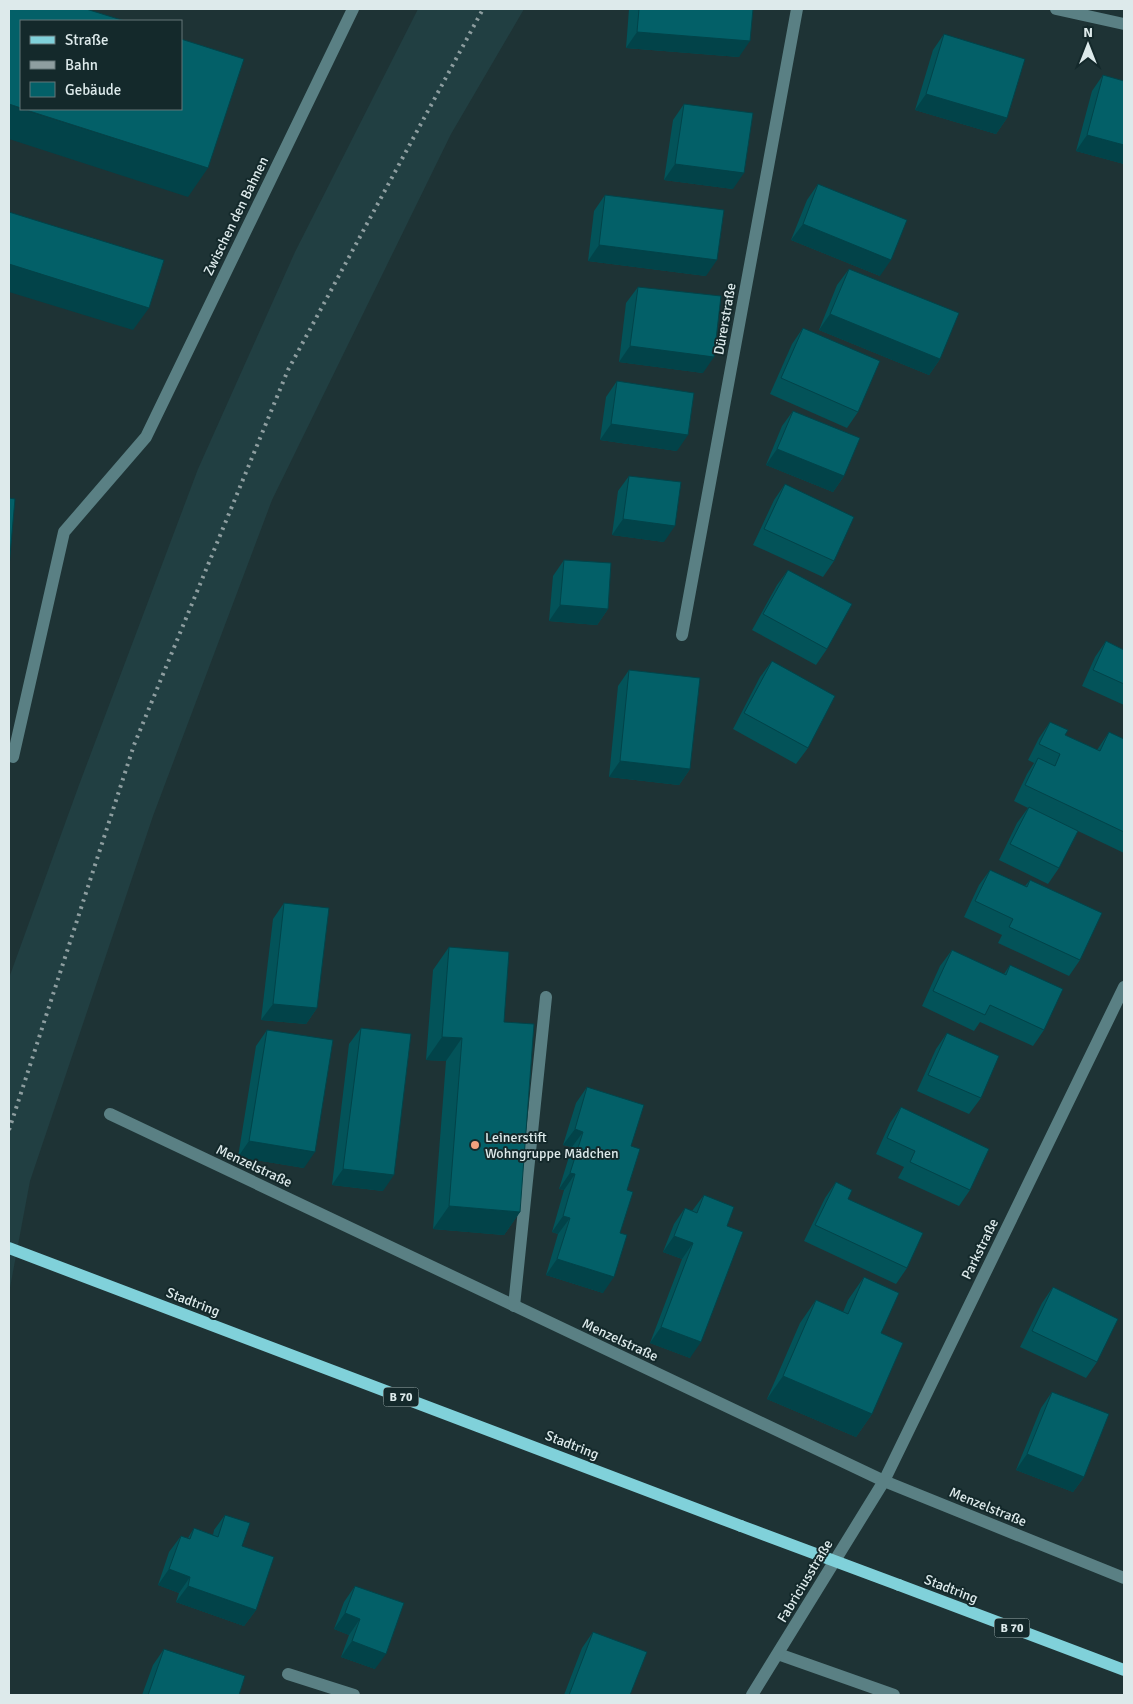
<svg xmlns="http://www.w3.org/2000/svg" width="1133" height="1704" viewBox="0 0 1133 1704" font-family="Signika,sans-serif">
<rect width="100%" height="100%" fill="#1e3335"/>
<path fill="#213f42" d="M 418,9 L 524,9 L 451,134 L 272,500 L 153,816 L 30,1181 L 9,1293 L 9,978 L 79,785 L 198,469 L 295,252 Z"/>
<g fill="none" stroke-linecap="round" stroke-linejoin="round">
<g stroke="#5a8084" stroke-width="12">
<path d="M 1056,9 L 1124,24"/>
<path d="M 682,635 L 797,9"/>
<path d="M 13,757 L 64,532 L 146,437 L 353,9"/>
<path d="M 110,1114 L 884,1481 L 1124,1578"/>
<path d="M 514,1306 L 546,997"/>
<path d="M 778,1654 L 894,1695"/>
<path d="M 288,1674 L 354,1695"/>
<path d="M 752,1695 L 884,1481 L 1124,987"/>
</g>
<g stroke="#80d1da" stroke-width="12">
<path d="M 9,1248 L 741,1526"/>
<path d="M 899,1585 L 1124,1670"/>
</g>
<path stroke="#8e9ea0" stroke-width="4" stroke-dasharray="2.5 5" stroke-linecap="butt" d="M 9,1130 L 134,745 L 288,370 L 483,9"/>
<path stroke="#80d1da" stroke-width="12" d="M 741,1526 L 899,1585"/>
</g>
<g fill="#035359">
<path d="M 629,9 L 753,9 L 739,57 L 626,48 Z"/>
<path d="M 944,34 L 1007,118 L 996,134 L 915,110 L 933,50 Z"/>
<path d="M 1103,75 L 1124,164 L 1076,151 L 1092,91 Z"/>
<path d="M 684,104 L 733,189 L 664,180 L 673,120 Z"/>
<path d="M 818,184 L 880,276 L 791,240 L 807,200 Z"/>
<path d="M 605,195 L 706,276 L 588,261 L 594,211 Z"/>
<path d="M 849,269 L 940,359 L 929,375 L 819,330 L 837,285 Z"/>
<path d="M 638,287 L 703,373 L 619,362 L 626,303 Z"/>
<path d="M 803,328 L 858,412 L 847,428 L 770,394 L 792,344 Z"/>
<path d="M 617,381 L 677,451 L 600,440 L 606,397 Z"/>
<path d="M 793,411 L 844,476 L 833,492 L 766,465 L 782,426 Z"/>
<path d="M 629,476 L 664,542 L 612,535 L 618,491 Z"/>
<path d="M 785,484 L 834,561 L 823,577 L 753,545 L 774,500 Z"/>
<path d="M 564,560 L 608,609 L 597,625 L 549,621 L 553,576 Z"/>
<path d="M 788,570 L 827,649 L 816,665 L 752,630 L 777,585 Z"/>
<path d="M 1106,641 L 1124,650 L 1124,705 L 1082,686 L 1095,657 Z"/>
<path d="M 772,661 L 808,748 L 796,764 L 733,729 L 760,677 Z"/>
<path d="M 629,670 L 690,769 L 679,785 L 609,777 L 618,686 Z"/>
<path d="M 1050,722 L 1065,735 L 1097,750 L 1109,732 L 1124,739 L 1124,853 L 1078,831 L 1059,868 L 1048,884 L 999,860 L 1017,823 L 1028,808 L 1014,801 L 1027,774 L 1034,763 L 1028,760 L 1039,738 Z"/>
<path d="M 990,870 L 1025,886 L 1030,880 L 1080,960 L 1069,976 L 998,943 L 1002,935 L 964,917 L 979,885 Z"/>
<path d="M 284,903 L 317,1008 L 306,1024 L 261,1020 L 273,919 Z"/>
<path d="M 449,947 L 504,1022 L 520,1212 L 504,1235 L 433,1229 L 446,1061 L 426,1060 L 433,970 Z"/>
<path d="M 952,950 L 1004,974 L 1010,965 L 1044,1030 L 1033,1046 L 980,1022 L 974,1031 L 922,1006 L 940,966 Z"/>
<path d="M 361,1028 L 383,1191 L 332,1185 L 349,1044 Z"/>
<path d="M 267,1030 L 304,1168 L 238,1157 L 256,1046 Z"/>
<path d="M 947,1033 L 981,1098 L 969,1114 L 917,1091 L 936,1049 Z"/>
<path d="M 587,1087 L 631,1146 L 627,1190 L 620,1233 L 603,1293 L 546,1275 L 558,1234 L 552,1232 L 564,1190 L 559,1189 L 572,1147 L 563,1145 L 576,1103 Z"/>
<path d="M 901,1107 L 970,1190 L 959,1206 L 898,1178 L 904,1167 L 876,1154 L 890,1123 Z"/>
<path d="M 836,1182 L 848,1199 L 907,1268 L 896,1284 L 804,1241 L 825,1198 Z"/>
<path d="M 704,1195 L 727,1226 L 690,1358 L 650,1343 L 682,1259 L 663,1252 L 674,1224 L 685,1208 L 692,1211 Z"/>
<path d="M 864,1277 L 881,1333 L 872,1414 L 856,1437 L 767,1399 L 800,1323 L 816,1300 L 843,1312 L 848,1300 Z"/>
<path d="M 1053,1287 L 1097,1362 L 1086,1378 L 1020,1347 L 1042,1303 Z"/>
<path d="M 1052,1392 L 1084,1477 L 1073,1492 L 1016,1470 L 1041,1408 Z"/>
<path d="M 225,1515 L 242,1546 L 256,1610 L 244,1626 L 176,1602 L 179,1593 L 158,1585 L 169,1552 L 181,1536 L 188,1538 L 194,1528 L 213,1535 L 214,1530 Z"/>
<path d="M 355,1586 L 375,1669 L 341,1657 L 349,1635 L 334,1629 L 344,1602 Z"/>
<path d="M 593,1632 L 630,1695 L 564,1695 L 582,1648 Z"/>
<path d="M 164,1649 L 239,1695 L 142,1695 L 153,1665 Z"/>
</g>
<g fill="#024349">
<path d="M 637,32 L 750,41 L 739,57 L 626,48 Z"/>
<path d="M 926,94 L 1007,118 L 996,134 L 915,110 Z"/>
<path d="M 9,104 L 21,109 L 208,168 L 188,197 L 9,139 Z"/>
<path d="M 1087,135 L 1124,145 L 1124,164 L 1076,151 Z"/>
<path d="M 675,164 L 744,173 L 733,189 L 664,180 Z"/>
<path d="M 803,224 L 891,260 L 880,276 L 791,240 Z"/>
<path d="M 599,245 L 717,260 L 706,276 L 588,261 Z"/>
<path d="M 9,264 L 149,308 L 133,330 L 9,292 Z"/>
<path d="M 830,314 L 940,359 L 929,375 L 819,330 Z"/>
<path d="M 630,346 L 714,357 L 703,373 L 619,362 Z"/>
<path d="M 611,424 L 688,435 L 677,451 L 600,440 Z"/>
<path d="M 777,449 L 844,476 L 833,492 L 766,465 Z"/>
<path d="M 623,519 L 675,526 L 664,542 L 612,535 Z"/>
<path d="M 560,605 L 608,609 L 597,625 L 549,621 Z"/>
<path d="M 620,761 L 690,769 L 679,785 L 609,777 Z"/>
<path d="M 273,1004 L 317,1008 L 306,1024 L 261,1020 Z"/>
<path d="M 442,1037 L 462,1038 L 446,1061 L 426,1060 Z"/>
<path d="M 575,1129 L 583,1132 L 572,1147 L 563,1145 Z"/>
<path d="M 249,1141 L 315,1152 L 304,1168 L 238,1157 Z"/>
<path d="M 343,1169 L 394,1175 L 383,1191 L 332,1185 Z"/>
<path d="M 570,1173 L 575,1174 L 564,1190 L 559,1189 Z"/>
<path d="M 449,1206 L 520,1212 L 504,1235 L 433,1229 Z"/>
<path d="M 563,1216 L 570,1218 L 558,1234 L 552,1232 Z"/>
<path d="M 674,1236 L 693,1243 L 682,1259 L 663,1252 Z"/>
<path d="M 557,1259 L 614,1277 L 603,1293 L 546,1275 Z"/>
<path d="M 661,1327 L 701,1342 L 690,1358 L 650,1343 Z"/>
<path d="M 783,1376 L 872,1414 L 856,1437 L 767,1399 Z"/>
<path d="M 1027,1454 L 1084,1477 L 1073,1492 L 1016,1470 Z"/>
<path d="M 169,1569 L 190,1577 L 179,1593 L 158,1585 Z"/>
<path d="M 188,1586 L 256,1610 L 244,1626 L 176,1602 Z"/>
<path d="M 345,1613 L 360,1619 L 349,1635 L 334,1629 Z"/>
<path d="M 352,1641 L 386,1654 L 375,1669 L 341,1657 Z"/>
</g>
<g fill="#036068" stroke="#024349">
<path d="M 9,9 L 86,9 L 125,21 L 21,21 L 21,108 L 9,104 Z"/>
<path d="M 639,9 L 753,9 L 750,41 L 637,32 Z"/>
<path d="M 944,34 L 1025,59 L 1007,118 L 926,94 Z"/>
<path d="M 181,39 L 244,59 L 208,168 L 23,109 L 181,109 Z"/>
<path d="M 1103,75 L 1124,81 L 1124,145 L 1087,135 Z"/>
<path d="M 684,104 L 753,113 L 744,173 L 675,164 Z"/>
<path d="M 818,184 L 907,220 L 891,260 L 803,224 Z"/>
<path d="M 605,195 L 724,210 L 717,260 L 599,245 Z"/>
<path d="M 9,212 L 164,260 L 149,308 L 9,264 Z"/>
<path d="M 849,269 L 959,313 L 940,359 L 830,314 Z"/>
<path d="M 638,287 L 721,296 L 714,357 L 630,346 Z"/>
<path d="M 803,328 L 880,361 L 858,412 L 781,378 Z"/>
<path d="M 617,381 L 694,393 L 688,435 L 611,424 Z"/>
<path d="M 793,411 L 860,438 L 844,476 L 777,449 Z"/>
<path d="M 629,476 L 681,482 L 675,526 L 623,519 Z"/>
<path d="M 785,484 L 854,517 L 834,561 L 764,529 Z"/>
<path d="M 9,498 L 15,499 L 9,567 Z"/>
<path d="M 564,560 L 611,563 L 608,609 L 560,605 Z"/>
<path d="M 788,570 L 852,604 L 827,649 L 763,614 Z"/>
<path d="M 1106,641 L 1124,650 L 1124,684 L 1093,670 Z"/>
<path d="M 772,661 L 835,696 L 808,748 L 744,713 Z"/>
<path d="M 629,670 L 700,678 L 690,769 L 620,761 Z"/>
<path d="M 1050,722 L 1068,730 L 1065,735 L 1100,751 L 1109,732 L 1124,739 L 1124,832 L 1025,785 L 1038,758 L 1055,766 L 1060,754 L 1039,744 Z"/>
<path d="M 1029,807 L 1078,831 L 1059,868 L 1010,844 Z"/>
<path d="M 990,870 L 1027,887 L 1030,880 L 1102,913 L 1080,960 L 1009,927 L 1013,919 L 975,901 Z"/>
<path d="M 284,903 L 329,908 L 317,1008 L 273,1004 Z"/>
<path d="M 449,947 L 509,952 L 504,1022 L 534,1024 L 520,1212 L 449,1206 L 462,1038 L 442,1037 Z"/>
<path d="M 952,950 L 1006,975 L 1010,965 L 1063,989 L 1044,1030 L 990,1005 L 985,1015 L 933,991 Z"/>
<path d="M 361,1028 L 411,1034 L 394,1175 L 343,1169 Z"/>
<path d="M 267,1030 L 333,1040 L 315,1152 L 249,1141 Z"/>
<path d="M 947,1033 L 999,1056 L 981,1098 L 928,1075 Z"/>
<path d="M 587,1087 L 644,1105 L 631,1146 L 640,1149 L 627,1190 L 633,1192 L 620,1233 L 627,1235 L 614,1277 L 557,1259 L 570,1218 L 563,1216 L 575,1174 L 570,1173 L 583,1132 L 575,1129 Z"/>
<path d="M 901,1107 L 989,1149 L 970,1190 L 910,1162 L 915,1151 L 887,1138 Z"/>
<path d="M 836,1182 L 852,1190 L 848,1199 L 923,1233 L 907,1268 L 815,1225 Z"/>
<path d="M 704,1195 L 734,1207 L 727,1226 L 743,1232 L 701,1342 L 661,1327 L 693,1243 L 674,1236 L 685,1208 L 697,1213 Z"/>
<path d="M 864,1277 L 899,1293 L 881,1333 L 903,1343 L 872,1414 L 783,1376 L 816,1300 L 848,1314 Z"/>
<path d="M 1053,1287 L 1118,1319 L 1097,1362 L 1032,1331 Z"/>
<path d="M 1052,1392 L 1109,1414 L 1084,1477 L 1027,1454 Z"/>
<path d="M 225,1515 L 250,1523 L 242,1546 L 274,1557 L 256,1610 L 188,1586 L 190,1577 L 169,1569 L 181,1536 L 190,1539 L 194,1528 L 218,1537 Z"/>
<path d="M 355,1586 L 404,1603 L 386,1654 L 352,1641 L 360,1619 L 345,1613 Z"/>
<path d="M 593,1632 L 647,1652 L 630,1695 L 569,1695 Z"/>
<path d="M 164,1649 L 245,1676 L 239,1695 L 148,1695 Z"/>
</g>
<circle fill="#f2a17e" stroke="#14292b" stroke-width="2" cx="475" cy="1145" r="5"/>
<g text-anchor="middle" dominant-baseline="central" stroke-width="4" stroke-linejoin="round" paint-order="stroke">
<g fill="#14292b" stroke="#a1b0b1" stroke-width="1">
<rect x="383.5" y="1387.5" width="35" height="19" rx="4"/>
<rect x="994.5" y="1618.5" width="35" height="19" rx="4"/>
</g>
<g font-size="12" font-weight="bold" fill="#ddeaeb">
<text x="401" y="1397">B 70</text>
<text x="1012" y="1628">B 70</text>
</g>
<g font-size="14" fill="#ddeaeb" stroke="#14292b">
<text transform="translate(236 216) rotate(-64)">Zwischen den Bahnen</text>
<text transform="translate(725 319) rotate(-80)">Dürerstraße</text>
<text transform="translate(254 1166) rotate(25)">Menzelstraße</text>
<text transform="translate(980 1249) rotate(-64)">Parkstraße</text>
<text transform="translate(193 1302) rotate(21)">Stadtring</text>
<text transform="translate(620 1340) rotate(25)">Menzelstraße</text>
<text transform="translate(572 1445) rotate(21)">Stadtring</text>
<text transform="translate(988 1507) rotate(22)">Menzelstraße</text>
<text transform="translate(805 1581) rotate(-59)">Fabriciusstraße</text>
<text transform="translate(951 1589) rotate(21)">Stadtring</text>
</g>
<g font-size="14" fill="#ddeaeb" stroke="#14292b" text-anchor="start">
<text x="485" y="1137">Leinerstift<tspan x="485" dy="16">Wohngruppe Mädchen</tspan></text>
</g>
</g>
<rect width="1133" height="1704" fill="none" stroke="#ddeaeb" stroke-width="20"/>
<rect x="20" y="20" width="162" height="90" fill="#14292b" stroke="#647678"/>
<rect x="30" y="36" width="25" height="8" fill="#80d1da" stroke="#647678"/>
<text x="65" y="45" font-size="15" fill="#ddeaeb">Straße</text>
<rect x="30" y="61" width="25" height="8" fill="#8e9ea0" stroke="#647678"/>
<text x="65" y="70" font-size="15" fill="#ddeaeb">Bahn</text>
<rect x="30" y="82" width="25" height="15" fill="#036068" stroke="#647678"/>
<text x="65" y="95" font-size="15" fill="#ddeaeb">Gebäude</text>
<g transform="translate(1088 45)" stroke="#14292b" stroke-width="4" paint-order="stroke">
<path d="M0-4L9 19L0 12L-9 19Z" fill="#ddeaeb"/>
<text y="-8" font-size="14" font-weight="bold" text-anchor="middle" fill="#ddeaeb">N</text>
</g>
</svg>
